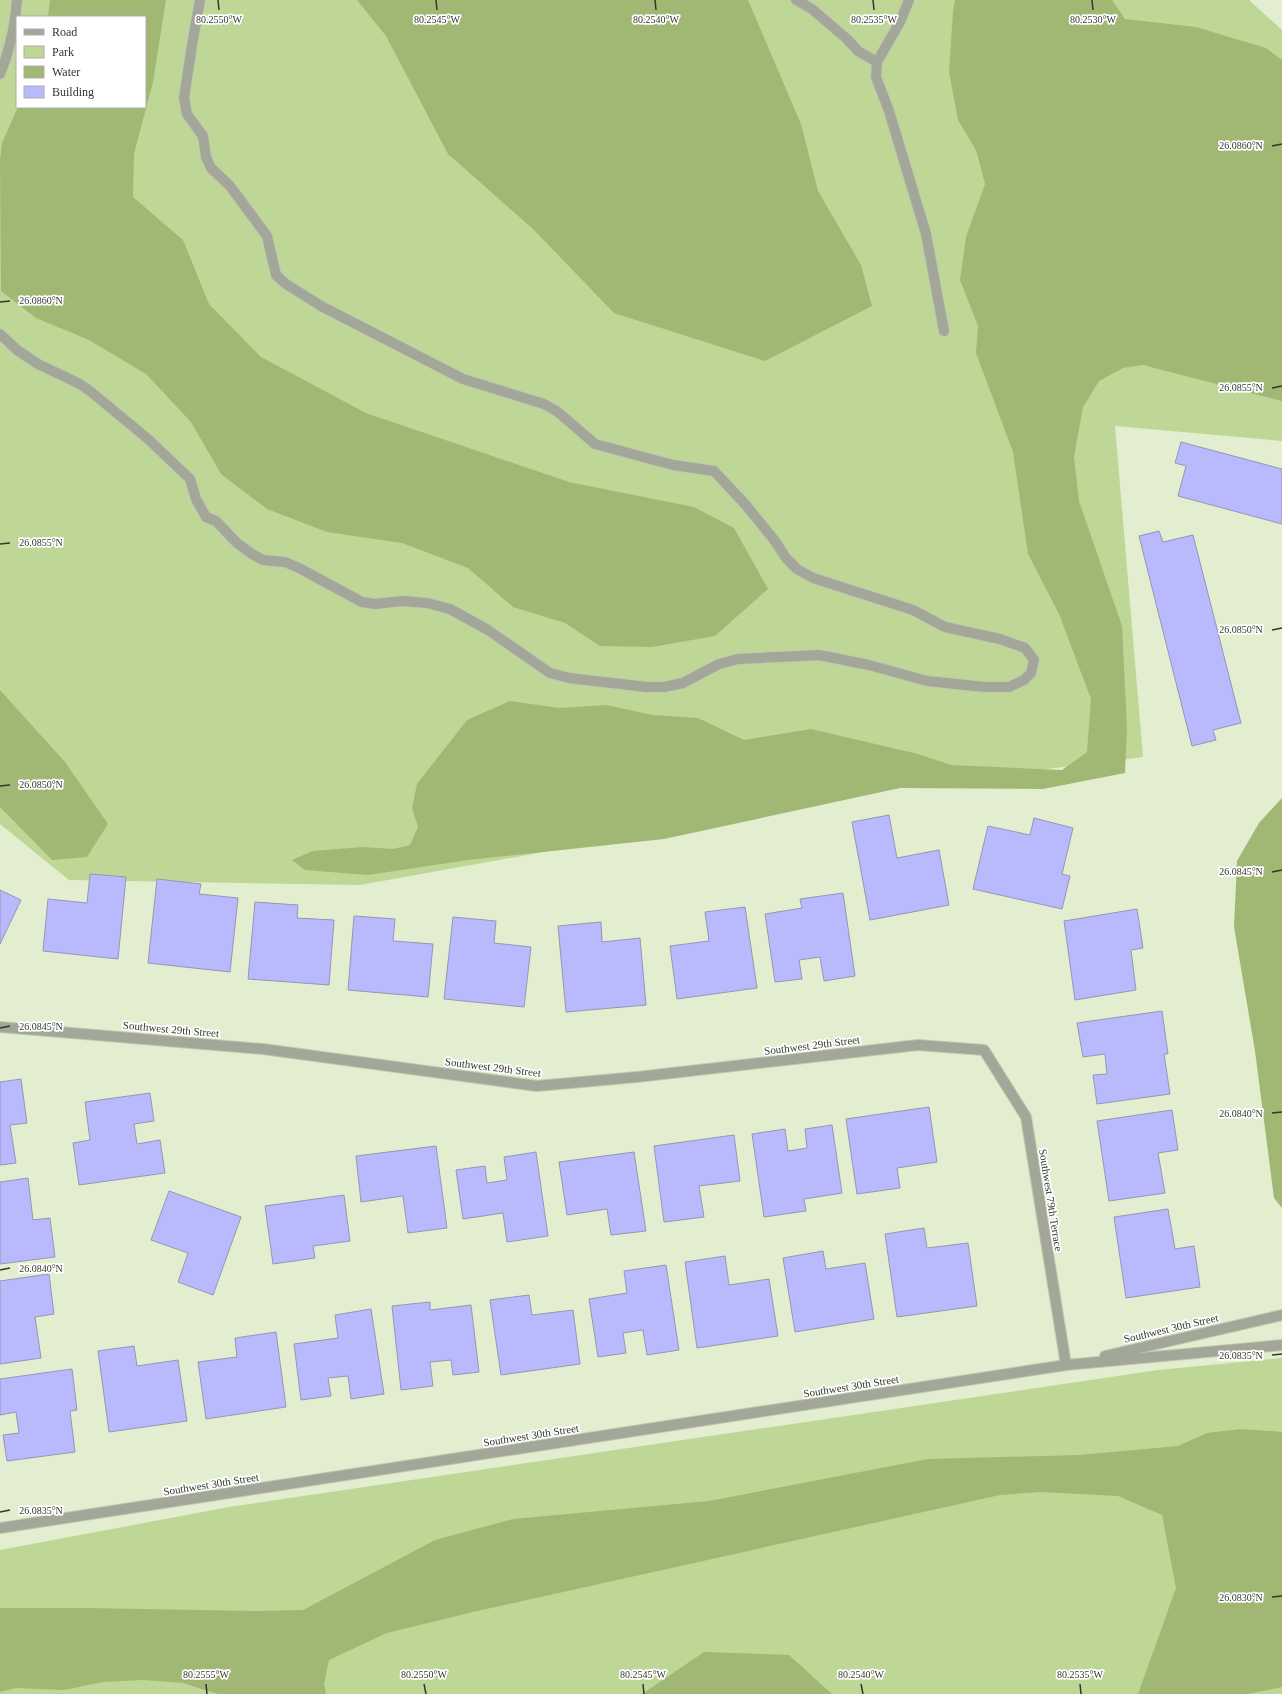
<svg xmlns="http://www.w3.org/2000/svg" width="1282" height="1694" viewBox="0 0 1282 1694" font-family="'Times New Roman',serif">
<rect width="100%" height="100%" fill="#e2eecf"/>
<g fill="#bfd796" fill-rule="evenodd">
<path d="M 0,0 L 1249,0 L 1282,30 L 1282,441 L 1115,426 L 1143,757 L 911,786 L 360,885 L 69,880 L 0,824 ZM 17,17 L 145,17 L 145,107 L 17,107 Z"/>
<path d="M 1282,1358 L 1282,1694 L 0,1694 L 0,1550 L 229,1507 L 1158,1370 Z"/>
</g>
<g fill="#a0b873">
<path d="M 50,0 L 166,0 L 153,82 L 134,154 L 133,197 L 183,240 L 209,304 L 261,357 L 366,413 L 569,482 L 694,507 L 734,528 L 768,589 L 715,636 L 652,647 L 600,646 L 565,623 L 513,607 L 468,568 L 402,543 L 327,532 L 267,509 L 221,474 L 191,422 L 146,374 L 89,340 L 36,318 L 1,291 L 0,160 L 2,143 L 18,107 L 145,107 L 145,17 L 48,17 Z"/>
<path d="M 357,0 L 748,0 L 801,124 L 818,191 L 861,265 L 872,306 L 765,361 L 614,313 L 533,229 L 448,154 L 386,36 Z"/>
<path d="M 955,0 L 1112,0 L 1125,19 L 1196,27 L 1266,48 L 1282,60 L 1282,401 L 1143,365 L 1123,368 L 1099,381 L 1083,407 L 1074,457 L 1079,501 L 1122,626 L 1127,728 L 1125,773 L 1043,789 L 900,788 L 664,839 L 468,860 L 368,875 L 305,870 L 292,860 L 313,851 L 363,847 L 393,849 L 410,845 L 418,827 L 412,808 L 417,784 L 467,720 L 510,701 L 559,708 L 606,705 L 653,715 L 698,718 L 744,740 L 811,729 L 918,754 L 951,765 L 1062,770 L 1087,752 L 1091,699 L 1059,614 L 1028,554 L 1013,452 L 976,353 L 978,326 L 960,280 L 966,237 L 985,184 L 976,150 L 958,120 L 949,72 L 953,11 Z"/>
<path d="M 0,690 L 65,762 L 108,824 L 87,857 L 52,860 L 0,807 Z"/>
<path d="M 1282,798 L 1282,1208 L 1274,1198 L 1255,1051 L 1234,927 L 1237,861 L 1259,823 Z"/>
<path d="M 1241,1429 L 1282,1432 L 1282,1687 L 1248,1694 L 1138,1694 L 1176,1588 L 1162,1515 L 1118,1496 L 1040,1492 L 1000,1495 L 473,1612 L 387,1633 L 329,1660 L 324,1684 L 326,1694 L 218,1694 L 183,1683 L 143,1680 L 103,1682 L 64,1690 L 16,1688 L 0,1692 L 0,1608 L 86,1608 L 258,1611 L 303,1610 L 435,1540 L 513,1519 L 709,1501 L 928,1459 L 1079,1455 L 1178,1446 L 1207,1433 Z"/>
<path d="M 704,1652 L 789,1655 L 832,1694 L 642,1694 Z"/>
</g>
<g fill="#b9b9fe" stroke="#9696b3">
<path d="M 1181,442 L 1282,469 L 1282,524 L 1178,496 L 1186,466 L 1175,463 Z"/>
<path d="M 1159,531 L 1163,542 L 1193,535 L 1241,723 L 1213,730 L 1216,740 L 1192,746 L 1139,536 Z"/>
<path d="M 889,815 L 897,858 L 939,850 L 949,905 L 870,920 L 852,822 Z"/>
<path d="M 1034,818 L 1073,828 L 1062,874 L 1070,876 L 1062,909 L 973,889 L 988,826 L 1030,835 Z"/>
<path d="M 90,874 L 126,877 L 118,959 L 43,951 L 48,899 L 87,903 Z"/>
<path d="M 157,879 L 201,884 L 199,894 L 238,898 L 230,972 L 148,963 Z"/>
<path d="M 0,890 L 21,900 L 0,944 Z"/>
<path d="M 843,893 L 855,976 L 824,981 L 820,957 L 799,960 L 802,979 L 775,982 L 765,914 L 802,908 L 800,899 Z"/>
<path d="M 255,902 L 298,905 L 297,918 L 334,920 L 329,985 L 248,979 Z"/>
<path d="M 745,907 L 757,988 L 677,999 L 670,946 L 709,941 L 705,912 Z"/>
<path d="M 1137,909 L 1143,948 L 1131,950 L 1136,990 L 1075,1000 L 1064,921 Z"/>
<path d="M 354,916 L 395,919 L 393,941 L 433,944 L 428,997 L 348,990 Z"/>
<path d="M 453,917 L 496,921 L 494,943 L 531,947 L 524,1007 L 444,999 Z"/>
<path d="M 601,922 L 602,942 L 640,938 L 646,1005 L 566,1012 L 558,926 Z"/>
<path d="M 1162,1011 L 1168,1054 L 1164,1054 L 1170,1094 L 1097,1104 L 1093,1075 L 1107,1074 L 1105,1054 L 1083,1057 L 1077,1023 Z"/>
<path d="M 21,1079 L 27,1123 L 10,1125 L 16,1163 L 0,1165 L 0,1082 Z"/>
<path d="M 150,1093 L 154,1121 L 134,1124 L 137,1144 L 160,1140 L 165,1173 L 79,1185 L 73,1143 L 90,1140 L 85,1102 Z"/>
<path d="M 929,1107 L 937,1162 L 897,1168 L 900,1188 L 857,1194 L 846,1119 Z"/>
<path d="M 1172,1110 L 1178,1150 L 1158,1153 L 1165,1193 L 1109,1201 L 1097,1121 Z"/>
<path d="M 832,1125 L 842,1193 L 804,1199 L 806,1211 L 764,1217 L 752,1134 L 785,1129 L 788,1151 L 807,1148 L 805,1129 Z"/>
<path d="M 734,1135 L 740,1181 L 699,1186 L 704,1217 L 664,1222 L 654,1146 Z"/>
<path d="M 436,1146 L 447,1228 L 408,1233 L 403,1196 L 361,1202 L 356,1156 Z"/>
<path d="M 536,1152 L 548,1236 L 507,1242 L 503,1213 L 463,1219 L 456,1170 L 485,1166 L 487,1183 L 507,1180 L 504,1157 Z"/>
<path d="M 634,1152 L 646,1231 L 611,1235 L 607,1209 L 567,1215 L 559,1162 Z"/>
<path d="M 28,1178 L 33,1220 L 50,1218 L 55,1257 L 0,1264 L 0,1182 Z"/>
<path d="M 169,1191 L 241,1217 L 213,1295 L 178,1282 L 188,1253 L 151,1240 Z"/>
<path d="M 344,1195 L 350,1241 L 313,1246 L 315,1258 L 273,1264 L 265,1206 Z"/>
<path d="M 1168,1209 L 1175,1249 L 1194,1246 L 1200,1287 L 1126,1298 L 1114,1217 Z"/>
<path d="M 924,1228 L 927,1248 L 968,1243 L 977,1306 L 897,1317 L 885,1234 Z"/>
<path d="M 823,1251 L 826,1269 L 865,1263 L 874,1319 L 795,1332 L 783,1258 Z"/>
<path d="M 725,1256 L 729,1285 L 769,1279 L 778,1336 L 697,1348 L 685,1262 Z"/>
<path d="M 666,1265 L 679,1350 L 647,1355 L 643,1330 L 623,1333 L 626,1353 L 598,1357 L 589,1299 L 627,1293 L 624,1271 Z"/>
<path d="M 49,1274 L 54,1314 L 35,1317 L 41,1358 L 0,1364 L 0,1281 Z"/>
<path d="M 529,1295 L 532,1315 L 573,1310 L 580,1364 L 501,1375 L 490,1300 Z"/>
<path d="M 430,1302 L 430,1310 L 471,1305 L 479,1372 L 453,1375 L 451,1360 L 430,1362 L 433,1386 L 401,1390 L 392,1306 Z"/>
<path d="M 371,1309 L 384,1394 L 351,1399 L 348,1376 L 328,1378 L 331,1396 L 301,1400 L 294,1344 L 338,1338 L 335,1315 Z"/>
<path d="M 276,1332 L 286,1407 L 206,1419 L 198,1362 L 237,1357 L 235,1338 Z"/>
<path d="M 134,1346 L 137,1366 L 178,1360 L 187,1421 L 109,1432 L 98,1351 Z"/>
<path d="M 72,1369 L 77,1410 L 70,1411 L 75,1452 L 7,1461 L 3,1435 L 19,1433 L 16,1412 L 0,1415 L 0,1379 Z"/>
</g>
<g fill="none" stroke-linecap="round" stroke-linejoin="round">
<g stroke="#bfc9ae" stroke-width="12">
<g id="service">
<path d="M 796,0 L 812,9 L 847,39 L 858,51 L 877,62"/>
<path d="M 909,0 L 900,22 L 877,62 L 876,77 L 889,111 L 926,234 L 944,331"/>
<path d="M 0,74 C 10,50 15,26 17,0"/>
<path d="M 0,334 L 17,350 L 38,364 L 80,384 L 90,391 L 148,439 L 190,479 L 196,499 L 206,517 L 216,521 L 237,543 L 252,554 L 263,560 L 285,562 L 299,568 L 362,602 L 375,604 L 402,601 L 427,603 L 450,609 L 488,630 L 550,673 L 569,678 L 647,687 L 664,687 L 683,683 L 719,664 L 738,659 L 819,655 L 869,665 L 927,681 L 985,687 L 1009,687 L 1024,680 L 1031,673 L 1034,660 L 1025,648 L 1000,639 L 945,627 L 913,610 L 813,578 L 797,569 L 786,558 L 775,541 L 745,504 L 714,471 L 673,465 L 595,444 L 558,412 L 544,404 L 463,379 L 321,306 L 286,284 L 276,275 L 267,236 L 230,186 L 211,168 L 206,157 L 203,136 L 187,114 L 184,98 L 192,45 L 200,0"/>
</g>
</g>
<g stroke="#bfc9ae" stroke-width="12">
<path id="minor" d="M 0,1027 L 263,1049 L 537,1086 L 637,1077 L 918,1045 L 984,1050 L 1026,1117 L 1066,1365"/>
</g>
<g stroke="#bfc9ae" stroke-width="12">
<g id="tertiary">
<path d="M 1105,1356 L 1282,1315"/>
<path d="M 0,1528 L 1066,1365 L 1282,1345"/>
</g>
</g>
<use href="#service" stroke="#a2a79a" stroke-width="10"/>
<use href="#minor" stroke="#a2a79a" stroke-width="10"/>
<use href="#tertiary" stroke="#a2a79a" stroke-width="10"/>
</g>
<path fill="none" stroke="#33372b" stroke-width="1.5" d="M 218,0 L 219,10M 436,0 L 437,10M 655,0 L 656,10M 873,0 L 874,10M 1092,0 L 1093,10M 1272,146 L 1282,144M 0,302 L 10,301M 1272,388 L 1282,386M 0,544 L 10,543M 1272,630 L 1282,628M 0,786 L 10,785M 1272,872 L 1282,870M 0,1028 L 10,1026M 1272,1113 L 1282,1112M 0,1270 L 10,1268M 1272,1355 L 1282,1354M 0,1512 L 10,1510M 1272,1597 L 1282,1596M 206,1684 L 207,1694M 424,1684 L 426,1694M 643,1684 L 644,1694M 861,1684 L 863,1694M 1080,1684 L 1081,1694"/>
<g text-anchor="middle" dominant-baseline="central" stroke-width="3.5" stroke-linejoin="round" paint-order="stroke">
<g font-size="11" fill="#33372b" stroke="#fff">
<text transform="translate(171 1029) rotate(5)">Southwest 29th Street</text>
<text transform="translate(812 1045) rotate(-7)">Southwest 29th Street</text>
<text transform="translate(493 1067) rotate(7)">Southwest 29th Street</text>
<text transform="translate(1051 1200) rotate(81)">Southwest 79th Terrace</text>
<text transform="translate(1171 1328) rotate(-13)">Southwest 30th Street</text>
<text transform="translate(851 1386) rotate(-9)">Southwest 30th Street</text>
<text transform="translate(531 1435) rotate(-9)">Southwest 30th Street</text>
<text transform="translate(211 1484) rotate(-9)">Southwest 30th Street</text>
</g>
</g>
<g font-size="10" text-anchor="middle" fill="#33372b" stroke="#fff" stroke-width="3.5" stroke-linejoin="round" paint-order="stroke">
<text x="219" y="23">80.2550°W</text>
<text x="437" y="23">80.2545°W</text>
<text x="656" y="23">80.2540°W</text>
<text x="874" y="23">80.2535°W</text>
<text x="1093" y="23">80.2530°W</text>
<text x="1241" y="149">26.0860°N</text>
<text x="41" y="304">26.0860°N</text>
<text x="1241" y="391">26.0855°N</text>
<text x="41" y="546">26.0855°N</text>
<text x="1241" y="633">26.0850°N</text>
<text x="41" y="788">26.0850°N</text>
<text x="1241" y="875">26.0845°N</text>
<text x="41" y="1030">26.0845°N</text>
<text x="1241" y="1117">26.0840°N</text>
<text x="41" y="1272">26.0840°N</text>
<text x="1241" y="1359">26.0835°N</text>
<text x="41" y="1514">26.0835°N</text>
<text x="1241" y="1601">26.0830°N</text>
<text x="206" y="1678">80.2555°W</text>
<text x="424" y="1678">80.2550°W</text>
<text x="643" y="1678">80.2545°W</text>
<text x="861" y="1678">80.2540°W</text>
<text x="1080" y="1678">80.2535°W</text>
</g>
<rect x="16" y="16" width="130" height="92" fill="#ffffff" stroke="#adafaa"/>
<rect x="24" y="29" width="20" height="6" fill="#a2a79a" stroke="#adafaa"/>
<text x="52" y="36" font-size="12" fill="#33372b">Road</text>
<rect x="24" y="46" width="20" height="12" fill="#bfd796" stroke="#adafaa"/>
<text x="52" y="56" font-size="12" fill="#33372b">Park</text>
<rect x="24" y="66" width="20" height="12" fill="#a0b873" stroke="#adafaa"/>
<text x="52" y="76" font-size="12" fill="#33372b">Water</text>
<rect x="24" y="86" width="20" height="12" fill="#b9b9fe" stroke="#adafaa"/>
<text x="52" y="96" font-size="12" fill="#33372b">Building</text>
</svg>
